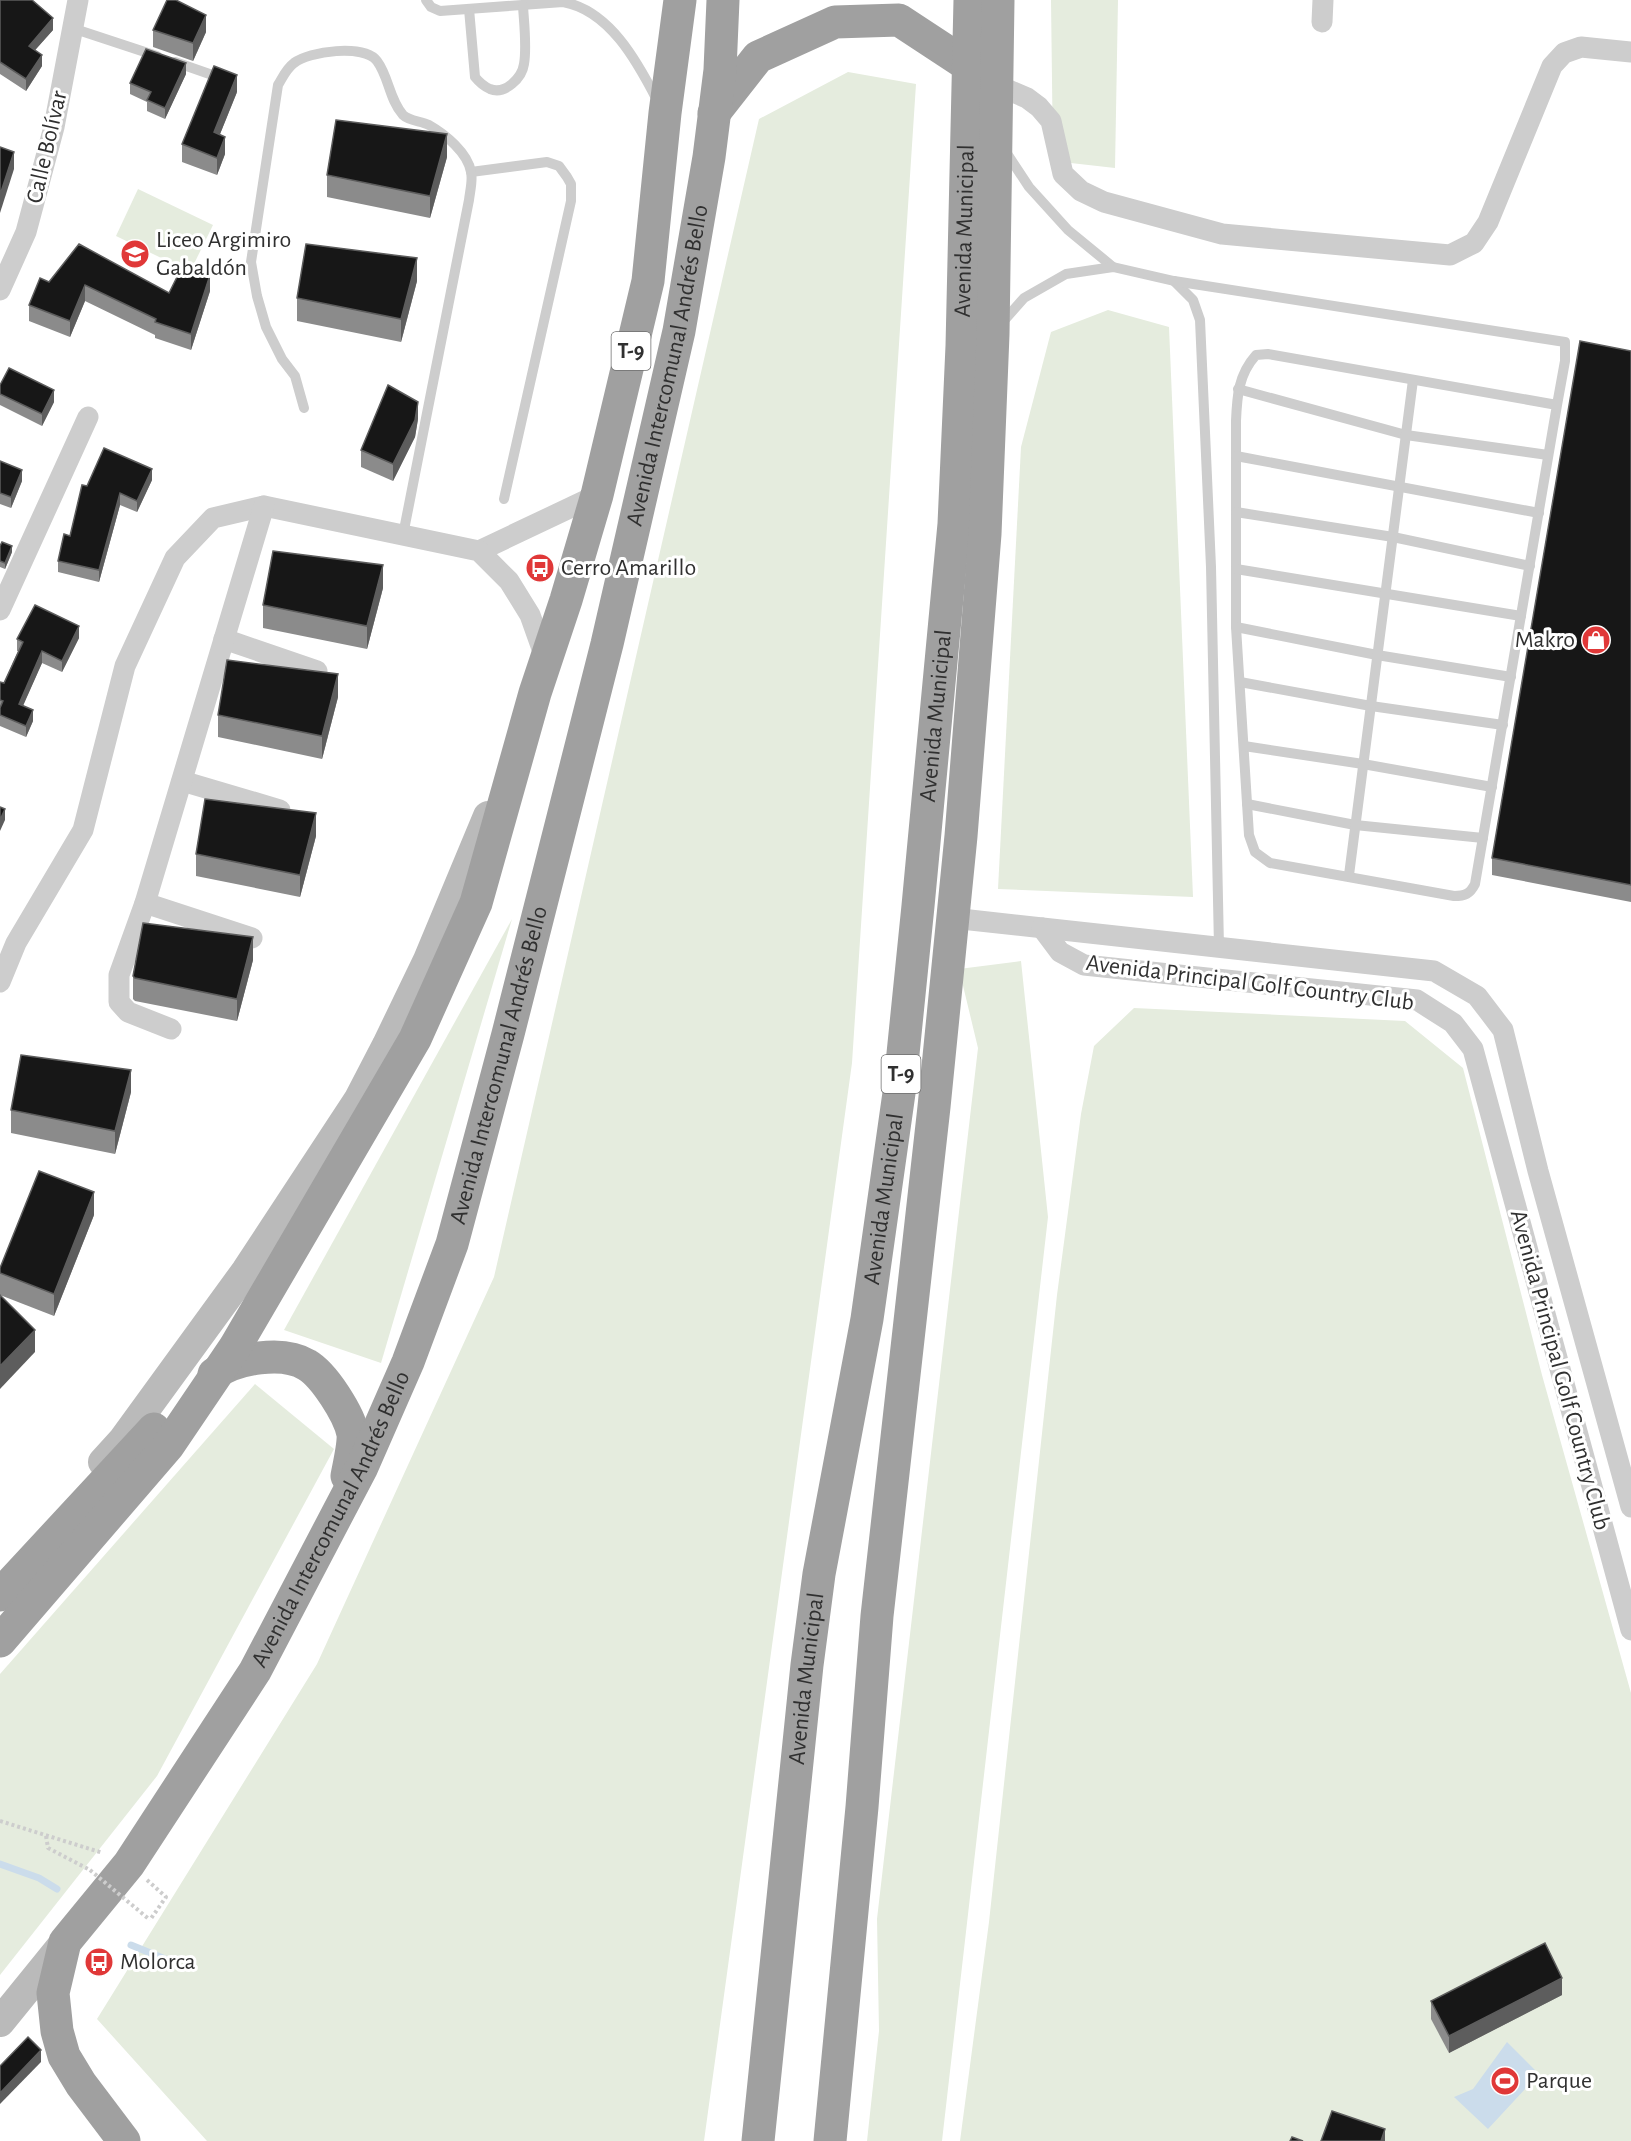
<svg xmlns="http://www.w3.org/2000/svg" width="1631" height="2141" viewBox="0 0 1631 2141" font-family="'Alegreya Sans',sans-serif">
<rect width="100%" height="100%" fill="#fff"/>
<g fill="#e5ecde">
<path d="M 1051,0 L 1118,0 L 1115,168 L 1053,161 Z"/>
<path d="M 848,72 L 916,84 L 852,1063 L 704,2141 L 207,2141 L 97,2019 L 317,1664 L 494,1277 L 759,119 Z"/>
<path d="M 138,189 L 213,225 L 190,272 L 116,236 Z"/>
<path d="M 1108,310 L 1169,327 L 1193,897 L 998,889 L 1021,447 L 1051,332 Z"/>
<path d="M 512,919 L 381,1363 L 284,1330 Z"/>
<path d="M 1021,961 L 1048,1217 L 942,2141 L 867,2141 L 879,2031 L 877,1919 L 978,1048 L 959,969 Z"/>
<path d="M 1134,1008 L 1405,1021 L 1463,1068 L 1542,1375 L 1631,1693 L 1631,2141 L 960,2141 L 989,1922 L 1057,1295 L 1081,1114 L 1094,1046 Z"/>
<path d="M 255,1384 L 334,1449 L 157,1776 L 0,1975 L 0,1674 Z"/>
</g>
<path fill="#cbdceb" d="M 1507,2042 L 1539,2074 L 1488,2129 L 1454,2097 L 1473,2089 Z"/>
<g fill="none" stroke-linecap="round" stroke-linejoin="round">
<g stroke="#cbdceb" stroke-width="7">
<path d="M 0,1864 L 39,1878 L 57,1889"/>
<path d="M 131,1945 L 170,1961"/>
</g>
<g stroke="#cdcdcd" stroke-width="4" stroke-dasharray="3 3" stroke-linecap="butt">
<path d="M 0,1821 L 103,1853"/>
<path d="M 46,1836 L 48,1848 L 90,1870"/>
<path d="M 147,1880 L 166,1897 L 150,1920"/>
</g>
<g stroke="#cdcdcd" stroke-width="10">
<path d="M 426,0 L 431,7 L 440,11 L 563,2 C 609,10 637,61 657,100"/>
<path d="M 469,9 L 475,77 C 479,82 483,86 490,89 C 505,95 522,78 524,64 C 527,47 524,23 523,6"/>
<path d="M 72,28 L 157,56"/>
<path d="M 175,62 L 221,78"/>
<path d="M 1004,149 L 1029,187 L 1068,230 L 1113,267"/>
<path d="M 471,172 L 547,162 L 559,166 L 567,177 L 571,184 L 571,201 L 504,499"/>
<path d="M 1174,281 L 1193,300 L 1200,320 L 1211,567 L 1219,947"/>
<path d="M 1001,324 L 1024,298 L 1066,274 L 1113,267 L 1174,281 L 1565,342 L 1565,361 L 1557,405 L 1475,884 C 1470,894 1465,896 1454,896 L 1270,863 L 1255,852 L 1249,835 L 1236,627 L 1236,421 C 1237,397 1238,375 1256,355 L 1268,354 L 1557,405"/>
<path d="M 1238,389 L 1406,435 L 1548,455"/>
<path d="M 304,408 L 295,376 L 282,359 L 266,327 L 257,296 L 251,262 L 278,85 C 283,77 286,69 294,63 C 309,51 364,44 377,61 C 389,77 389,99 403,115 C 409,121 421,121 429,125 C 445,134 468,153 471,172 C 473,180 470,191 469,200 L 403,535"/>
<path d="M 1236,456 L 1539,513"/>
<path d="M 1236,512 L 1393,537 L 1530,566"/>
<path d="M 1236,569 L 1521,616"/>
<path d="M 1236,627 L 1377,655 L 1511,677"/>
<path d="M 1240,682 L 1371,706 L 1503,725"/>
<path d="M 1244,746 L 1363,764 L 1492,787"/>
<path d="M 1247,804 L 1355,825 L 1483,838"/>
<path d="M 1349,875 L 1413,380"/>
</g>
<g stroke="#cdcdcd" stroke-width="21">
<path d="M 1322,22 L 1323,0"/>
<path d="M 997,85 L 1027,98 L 1039,107 L 1051,121 L 1063,174 L 1081,191 L 1104,202 L 1222,234 L 1450,255 L 1474,243 L 1488,222 L 1552,66 L 1564,53 L 1581,47 L 1631,52"/>
<path d="M 0,290 L 26,232 L 54,127 L 78,0"/>
<path d="M 479,551 L 597,495"/>
<path d="M 0,610 L 88,417"/>
<path d="M 224,639 L 317,671"/>
<path d="M 182,781 L 280,810"/>
<path d="M 145,903 L 252,938"/>
<path d="M 952,918 L 1434,971 L 1477,996 L 1503,1030 L 1538,1171 L 1631,1507"/>
<path d="M 1042,928 L 1060,952 L 1084,965 L 1417,1000 L 1453,1023 L 1473,1049 L 1631,1630"/>
<path d="M 0,982 L 16,943 L 83,830 L 125,666 L 175,558 L 213,518 L 264,506 L 479,551 L 509,581 L 530,615 L 546,660"/>
<path d="M 171,1029 L 128,1012 L 119,1002 L 119,975 L 145,903 L 264,506"/>
</g>
<g stroke="#bababa" stroke-width="30">
<path d="M 103,1462 L 123,1440 L 246,1271 L 359,1099 L 387,1045 L 428,960 L 488,816"/>
<path d="M 0,2022 L 65,1942"/>
</g>
<g stroke="#a0a0a0" stroke-width="33">
<path d="M 714,113 L 758,57 L 835,22 L 899,20 L 969,66"/>
<path d="M 214,1374 C 236,1358 283,1350 307,1365 C 324,1375 349,1414 353,1434 C 354,1444 349,1465 347,1476"/>
<path d="M 0,1595 L 154,1429"/>
<path d="M 0,1641 L 168,1446 L 235,1347 L 415,1039 L 476,903 L 535,693 L 566,600 L 597,495 L 648,281 L 665,113 L 680,0"/>
<path id="s1" d="M 124,2141 L 81,2084 L 64,2056 L 57,2031 L 53,1993 L 65,1942 L 129,1864 L 255,1671 L 362,1467 L 408,1362 L 452,1244 L 508,1034 L 607,644 L 679,331 L 709,157 L 720,70 L 723,0"/>
<path id="s2" d="M 758,2141 L 807,1665 L 819,1574 L 867,1319 L 899,1093 L 918,906 L 954,524 L 962,346 L 970,0"/>
<path d="M 830,2141 L 862,1807 L 877,1616 L 934,1107 L 961,836 L 985,534 L 993,334 L 998,0"/>
</g>
<path stroke="#cdcdcd" stroke-width="4" stroke-dasharray="3 3" stroke-linecap="butt" d="M 90,1870 L 150,1920"/>
</g>
<g fill="#8b8b8b">
<path d="M 0,0 L 53,30 L 35,50 L 42,66 L 26,91 L 0,74 Z"/>
<path d="M 153,30 L 206,32 L 193,61 L 153,47 Z"/>
<path d="M 186,74 L 165,119 L 147,111 L 147,102 L 130,94 L 130,83 Z"/>
<path d="M 237,92 L 220,134 L 225,154 L 217,175 L 182,162 L 182,144 Z"/>
<path d="M 447,157 L 430,218 L 327,197 L 327,175 Z"/>
<path d="M 417,281 L 401,342 L 297,321 L 297,298 Z"/>
<path d="M 49,282 L 169,293 L 210,291 L 191,350 L 155,338 L 155,335 L 85,301 L 70,337 L 29,321 L 29,305 Z"/>
<path d="M 1631,351 L 1631,902 L 1492,875 L 1492,858 Z"/>
<path d="M 0,385 L 54,402 L 42,426 L 0,405 Z"/>
<path d="M 418,419 L 415,437 L 393,481 L 361,467 L 361,450 Z"/>
<path d="M 0,461 L 22,481 L 11,508 L 0,504 Z"/>
<path d="M 152,480 L 137,512 L 120,505 L 99,582 L 58,572 L 58,561 L 70,536 L 87,486 Z"/>
<path d="M 0,546 L 12,552 L 5,569 L 0,567 Z"/>
<path d="M 383,588 L 367,649 L 263,628 L 263,605 Z"/>
<path d="M 79,638 L 62,672 L 42,663 L 23,705 L 33,721 L 26,737 L 0,726 L 0,682 L 4,683 L 18,651 L 17,651 L 17,639 Z"/>
<path d="M 338,697 L 322,759 L 218,737 L 218,715 Z"/>
<path d="M 316,836 L 300,897 L 196,876 L 196,854 Z"/>
<path d="M 253,960 L 237,1021 L 135,1001 L 133,999 L 133,976 Z"/>
<path d="M 131,1092 L 115,1154 L 11,1133 L 11,1110 Z"/>
<path d="M 94,1215 L 54,1316 L 0,1295 L 0,1268 Z"/>
<path d="M 1562,1995 L 1449,2053 L 1431,2019 L 1431,2001 Z"/>
</g>
<g fill="#5d5d5d">
<path d="M 206,15 L 206,32 L 193,61 L 193,43 Z"/>
<path d="M 53,18 L 53,30 L 29,57 L 29,46 Z"/>
<path d="M 42,55 L 42,66 L 26,91 L 26,79 Z"/>
<path d="M 186,63 L 186,74 L 165,119 L 165,108 Z"/>
<path d="M 237,75 L 237,92 L 214,149 L 214,132 Z"/>
<path d="M 447,134 L 447,157 L 430,218 L 430,196 Z"/>
<path d="M 225,137 L 225,154 L 217,175 L 217,158 Z"/>
<path d="M 14,152 L 14,169 L 0,213 L 0,195 Z"/>
<path d="M 417,258 L 417,281 L 401,342 L 401,319 Z"/>
<path d="M 210,275 L 210,291 L 191,350 L 191,334 Z"/>
<path d="M 85,285 L 85,301 L 70,337 L 70,321 Z"/>
<path d="M 54,390 L 54,402 L 42,426 L 42,414 Z"/>
<path d="M 418,402 L 418,419 L 415,437 L 393,481 L 393,464 Z"/>
<path d="M 152,469 L 152,480 L 137,512 L 137,501 Z"/>
<path d="M 22,470 L 22,481 L 11,508 L 11,497 Z"/>
<path d="M 120,493 L 120,505 L 99,582 L 99,570 Z"/>
<path d="M 12,546 L 12,552 L 5,569 L 5,563 Z"/>
<path d="M 383,565 L 383,588 L 367,649 L 367,626 Z"/>
<path d="M 79,626 L 79,638 L 62,672 L 62,661 Z"/>
<path d="M 42,651 L 42,663 L 19,715 L 19,704 Z"/>
<path d="M 338,674 L 338,697 L 322,759 L 322,736 Z"/>
<path d="M 33,710 L 33,721 L 26,737 L 26,726 Z"/>
<path d="M 5,809 L 5,820 L 0,831 L 0,820 Z"/>
<path d="M 316,813 L 316,836 L 300,897 L 300,875 Z"/>
<path d="M 253,937 L 253,960 L 237,1021 L 237,999 Z"/>
<path d="M 131,1070 L 131,1092 L 115,1154 L 115,1131 Z"/>
<path d="M 94,1192 L 94,1215 L 54,1316 L 54,1294 Z"/>
<path d="M 35,1330 L 35,1352 L 0,1389 L 0,1366 Z"/>
<path d="M 1562,1978 L 1562,1995 L 1449,2053 L 1449,2036 Z"/>
<path d="M 41,2050 L 41,2062 L 0,2104 L 0,2093 Z"/>
<path d="M 1385,2129 L 1385,2141 L 1381,2141 Z"/>
</g>
<g fill="#171717" stroke="#5d5d5d" stroke-width="1.5">
<path d="M 0,0 L 32,0 L 53,18 L 29,46 L 42,55 L 26,79 L 0,62 Z"/>
<path d="M 167,0 L 176,0 L 206,15 L 193,43 L 153,30 Z"/>
<path d="M 146,49 L 186,63 L 165,108 L 147,100 L 151,92 L 130,83 Z"/>
<path d="M 214,66 L 237,75 L 214,132 L 225,137 L 217,158 L 182,144 Z"/>
<path d="M 336,120 L 447,134 L 430,196 L 327,175 Z"/>
<path d="M 0,147 L 14,152 L 0,195 Z"/>
<path d="M 79,244 L 169,293 L 183,265 L 210,275 L 191,334 L 155,322 L 156,319 L 85,285 L 70,321 L 29,305 L 40,278 L 49,282 Z"/>
<path d="M 306,244 L 417,258 L 401,319 L 297,298 Z"/>
<path d="M 1580,341 L 1631,351 L 1631,885 L 1492,858 Z"/>
<path d="M 9,368 L 54,390 L 42,414 L 0,394 L 0,385 Z"/>
<path d="M 388,385 L 418,402 L 415,420 L 393,464 L 361,450 Z"/>
<path d="M 104,448 L 152,469 L 137,501 L 120,493 L 99,570 L 58,561 L 64,534 L 70,536 L 82,485 L 87,486 Z"/>
<path d="M 0,461 L 22,470 L 11,497 L 0,493 Z"/>
<path d="M 2,542 L 12,546 L 5,563 L 0,561 L 0,546 Z"/>
<path d="M 273,551 L 383,565 L 367,626 L 263,605 Z"/>
<path d="M 35,605 L 79,626 L 62,661 L 42,651 L 19,704 L 33,710 L 26,726 L 0,715 L 0,708 L 3,701 L 0,700 L 0,682 L 4,683 L 23,642 L 17,639 Z"/>
<path d="M 227,660 L 338,674 L 322,736 L 218,715 Z"/>
<path d="M 205,799 L 316,813 L 300,875 L 196,854 Z"/>
<path d="M 0,807 L 5,809 L 0,820 Z"/>
<path d="M 143,923 L 253,937 L 237,999 L 135,978 L 133,976 Z"/>
<path d="M 21,1055 L 131,1070 L 115,1131 L 11,1110 Z"/>
<path d="M 39,1171 L 94,1192 L 54,1294 L 0,1273 L 0,1268 Z"/>
<path d="M 0,1295 L 35,1330 L 0,1366 Z"/>
<path d="M 1545,1943 L 1562,1978 L 1449,2036 L 1431,2001 Z"/>
<path d="M 28,2037 L 41,2050 L 0,2093 L 0,2066 Z"/>
<path d="M 1332,2111 L 1385,2129 L 1381,2141 L 1321,2141 Z"/>
<path d="M 1292,2137 L 1303,2141 L 1290,2141 Z"/>
</g>
<defs>
<g id="school-disc" transform="scale(1.5)"><circle r="9.5" fill="#e03838" stroke="#fff"/><path d="M0-5L7-2L0 1L-7-2ZM-4 1L0 2.5L4 1V4Q0 6-4 4Z" fill="#fff"/></g>
<g id="bus-disc" transform="scale(1.5)"><circle r="9.5" fill="#e03838" stroke="#fff"/><path d="M-5-6H5V4H4V6H2V4H-2V6H-4V4H-5ZM-3.5-4V0h7V-4ZM-3.5 1.2v1.5H-2V1.2ZM2 1.2v1.5H3.5V1.2Z" fill="#fff"/></g>
<g id="shop-disc" transform="scale(1.5)"><circle r="9.5" fill="#e03838" stroke="#fff"/><path d="M-5-2.5h2.3a2.7 3.5 0 0 1 5.4 0H5L5.5 6h-11ZM-1.5-2.5h3a1.5 2.3 0 0 0-3 0Z" fill="#fff"/></g>
<g id="stadium-disc" transform="scale(1.5)"><circle r="9.5" fill="#e03838" stroke="#fff"/><path d="M0-5a6.5 5 0 1 0 0 10a6.5 5 0 1 0 0-10ZM-3.5-1.8h7v3.6h-7Z" fill="#fff"/></g>
</defs>
<g fill-rule="evenodd">
<use href="#school-disc" x="135" y="254"/>
<use href="#bus-disc" x="540" y="568"/>
<use href="#shop-disc" x="1596" y="640"/>
<use href="#bus-disc" x="99" y="1962"/>
<use href="#stadium-disc" x="1505" y="2081"/>
</g>
<g text-anchor="middle" dominant-baseline="central" stroke-width="6" stroke-linejoin="round" paint-order="stroke">
<g fill="#fff" stroke="#6e6e6e" stroke-width="1.5">
<rect x="611.5" y="332" width="39" height="38" rx="4.5"/>
<rect x="881.5" y="1055" width="39" height="38" rx="4.5"/>
</g>
<g font-size="22" font-weight="bold" fill="#303030">
<text x="631" y="351">T-9</text>
<text x="901" y="1074">T-9</text>
</g>
<g font-size="24" fill="#303030" stroke="#fff">
<text transform="translate(47 147) rotate(-77)">Calle Bolívar</text>
<text stroke="none"><textPath href="#s2" startOffset="1923">Avenida Municipal</textPath></text>
<text stroke="none"><textPath href="#s1" startOffset="1928">Avenida Intercomunal Andrés Bello</textPath></text>
<text stroke="none"><textPath href="#s2" startOffset="1437">Avenida Municipal</textPath></text>
<text transform="translate(1250 983) rotate(7)">Avenida Principal Golf Country Club</text>
<text stroke="none"><textPath href="#s1" startOffset="1208">Avenida Intercomunal Andrés Bello</textPath></text>
<text stroke="none"><textPath href="#s2" startOffset="951">Avenida Municipal</textPath></text>
<text transform="translate(1560 1370) rotate(75)">Avenida Principal Golf Country Club</text>
<text stroke="none"><textPath href="#s1" startOffset="722">Avenida Intercomunal Andrés Bello</textPath></text>
<text stroke="none"><textPath href="#s2" startOffset="465">Avenida Municipal</textPath></text>
</g>
<g font-size="24" fill="#303030" stroke="#fff" text-anchor="start">
<text x="156" y="240">Liceo Argimiro<tspan x="156" dy="28">Gabaldón</tspan></text>
<text x="561" y="568">Cerro Amarillo</text>
<text x="1575" y="640" text-anchor="end">Makro</text>
<text x="120" y="1962">Molorca</text>
<text x="1526" y="2081">Parque</text>
</g>
</g>
</svg>
